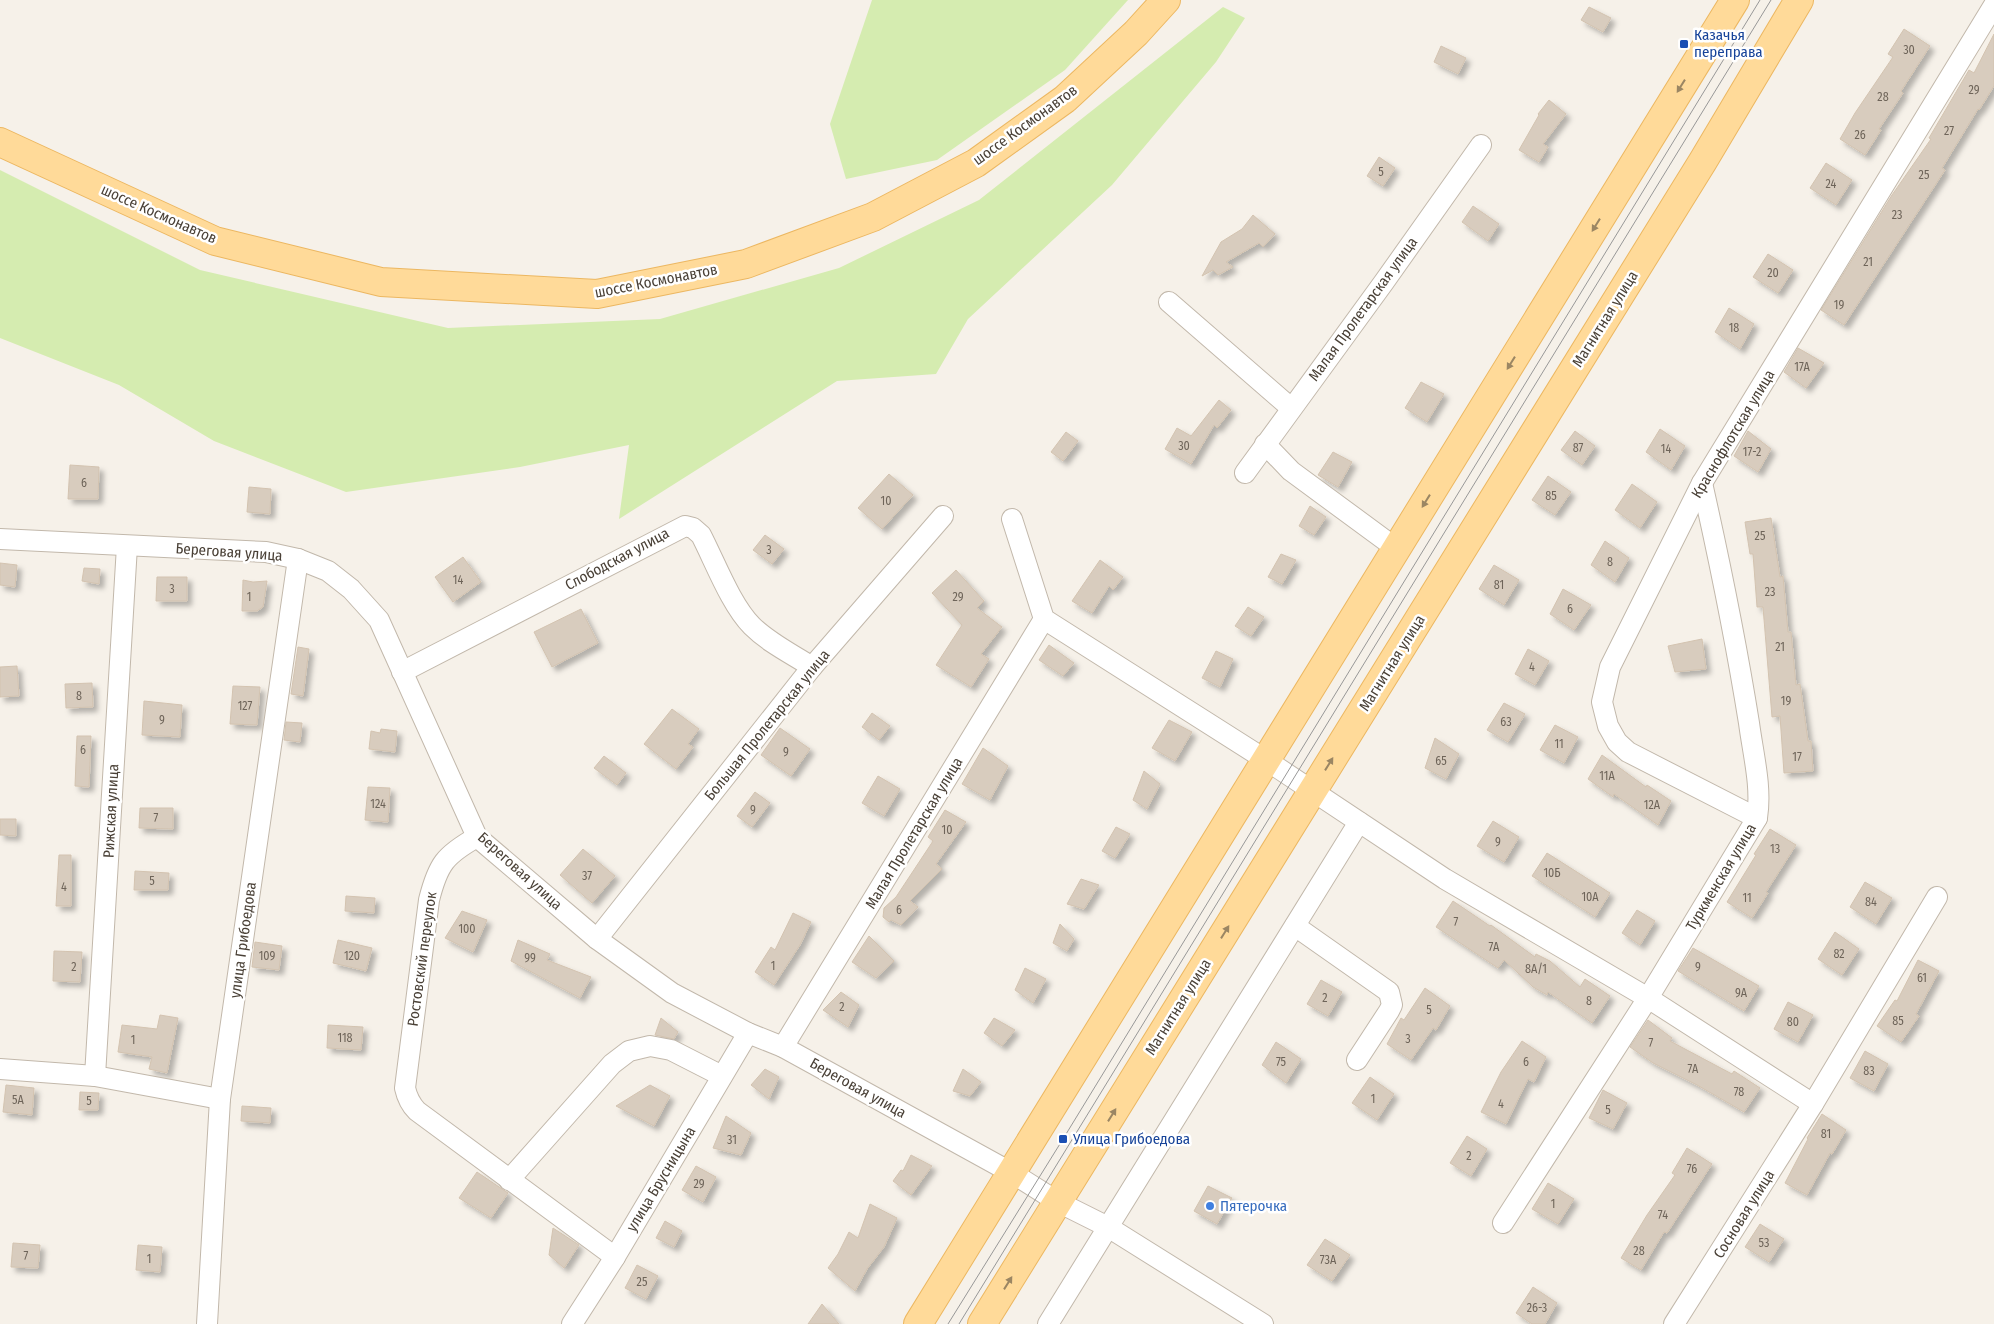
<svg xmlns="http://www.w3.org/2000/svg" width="1994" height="1324" viewBox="0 0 1994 1324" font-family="'Fira Sans Condensed',sans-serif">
<defs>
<filter id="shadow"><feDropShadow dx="4.5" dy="4.5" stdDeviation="2.5" flood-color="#0004"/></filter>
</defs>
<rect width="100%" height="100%" fill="#f6f1e9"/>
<g fill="#d5ecb0">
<path d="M 872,0 L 1128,0 L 1065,70 L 937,160 L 846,179 L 830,124 Z"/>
<path d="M 1223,7 L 1245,18 L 1216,62 L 1112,185 L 968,319 L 936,374 L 837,381 L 619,519 L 629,445 L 520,467 L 346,492 L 214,441 L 119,385 L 0,338 L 0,170 L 200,270 L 448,328 L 660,319 L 839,268 L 979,200 Z"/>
</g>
<g fill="#d8ccbe" stroke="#d3c3b0" filter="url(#shadow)">
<path d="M 1589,7 L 1611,18 L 1603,32 L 1581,20 Z"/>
<path d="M 1904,29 L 1930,46 L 1901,91 L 1903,93 L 1879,129 L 1881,130 L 1865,155 L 1840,139 L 1855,113 L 1893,57 L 1888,54 Z"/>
<path d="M 1994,34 L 1994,86 L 1979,110 L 1978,109 L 1942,168 L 1945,170 L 1844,325 L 1821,310 L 1892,195 L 1931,139 L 1929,138 L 1969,70 L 1974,73 Z"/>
<path d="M 1441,46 L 1466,58 L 1458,74 L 1434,62 Z"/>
<path d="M 1549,100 L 1566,114 L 1543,144 L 1548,147 L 1539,162 L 1519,150 L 1539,115 L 1538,114 Z"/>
<path d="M 1379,157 L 1395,168 L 1383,186 L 1367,176 Z"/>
<path d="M 1826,163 L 1852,180 L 1836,205 L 1810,188 Z"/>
<path d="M 1473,206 L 1499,224 L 1488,241 L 1462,222 Z"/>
<path d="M 1253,215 L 1275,234 L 1263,247 L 1259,243 L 1226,262 L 1233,267 L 1218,275 L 1213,270 L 1202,276 L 1221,242 L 1242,229 Z"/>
<path d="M 1768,254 L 1793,270 L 1778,293 L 1753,277 Z"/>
<path d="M 1729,308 L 1754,324 L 1740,349 L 1715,332 Z"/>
<path d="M 1798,348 L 1824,363 L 1806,388 L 1784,372 Z"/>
<path d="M 1421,382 L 1444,394 L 1427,422 L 1405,408 Z"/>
<path d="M 1219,400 L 1231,410 L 1217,428 L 1214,425 L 1191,464 L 1165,449 L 1177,428 L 1191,436 Z"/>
<path d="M 1660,429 L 1685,446 L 1671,470 L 1646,452 Z"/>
<path d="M 1575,431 L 1595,446 L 1582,465 L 1561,450 Z"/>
<path d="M 1748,431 L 1771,449 L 1758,472 L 1734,456 Z"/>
<path d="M 1066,432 L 1078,441 L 1063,461 L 1051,452 Z"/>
<path d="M 1333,452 L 1352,462 L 1338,487 L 1318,475 Z"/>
<path d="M 70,465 L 99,467 L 98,499 L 68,499 Z"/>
<path d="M 889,474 L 913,495 L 882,529 L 858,508 Z"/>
<path d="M 1548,476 L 1571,492 L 1555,515 L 1532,500 Z"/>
<path d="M 1632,484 L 1657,502 L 1640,528 L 1615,510 Z"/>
<path d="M 249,487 L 271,489 L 270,514 L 247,512 Z"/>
<path d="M 1310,506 L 1326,517 L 1314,535 L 1299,526 Z"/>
<path d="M 1771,518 L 1780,577 L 1783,576 L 1788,632 L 1791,632 L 1796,685 L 1800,684 L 1808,741 L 1811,741 L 1813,771 L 1784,773 L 1780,716 L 1772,717 L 1763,607 L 1757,607 L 1753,554 L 1750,554 L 1745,522 Z"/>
<path d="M 765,535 L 784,549 L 772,564 L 753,550 Z"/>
<path d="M 1605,541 L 1629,558 L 1615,582 L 1591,565 Z"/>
<path d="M 1281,554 L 1296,560 L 1282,584 L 1268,577 Z"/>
<path d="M 463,557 L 481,582 L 453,602 L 435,577 Z"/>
<path d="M 1100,560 L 1123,577 L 1113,590 L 1109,586 L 1092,613 L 1072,601 Z"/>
<path d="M 0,563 L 17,565 L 15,587 L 0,585 Z"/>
<path d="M 1494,565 L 1519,580 L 1504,605 L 1479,589 Z"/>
<path d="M 84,568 L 100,569 L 99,584 L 82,581 Z"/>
<path d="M 956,570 L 984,601 L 977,608 L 1002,627 L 981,654 L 989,659 L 971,687 L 936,665 L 962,625 L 932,593 Z"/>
<path d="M 157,577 L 187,577 L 187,601 L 156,601 Z"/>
<path d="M 243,580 L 253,582 L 267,581 L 263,607 L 257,611 L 242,611 Z"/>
<path d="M 1563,589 L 1591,605 L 1574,630 L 1550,614 Z"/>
<path d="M 1248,607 L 1264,617 L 1251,636 L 1235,626 Z"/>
<path d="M 581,609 L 598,643 L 552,667 L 534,632 Z"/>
<path d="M 1702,639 L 1706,669 L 1675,672 L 1668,646 Z"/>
<path d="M 1049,645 L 1074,663 L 1063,676 L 1039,660 Z"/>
<path d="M 298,647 L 309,649 L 303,696 L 291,694 Z"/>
<path d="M 1528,649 L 1549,661 L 1535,685 L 1515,674 Z"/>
<path d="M 1216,651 L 1233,659 L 1220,687 L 1202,678 Z"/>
<path d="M 17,666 L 19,696 L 0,697 L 0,667 Z"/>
<path d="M 92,683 L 93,707 L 66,708 L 65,684 Z"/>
<path d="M 233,686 L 260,687 L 257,725 L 230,724 Z"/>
<path d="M 144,701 L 182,705 L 180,737 L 142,735 Z"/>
<path d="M 1504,703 L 1525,714 L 1508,742 L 1487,730 Z"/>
<path d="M 672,709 L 699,729 L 688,744 L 693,747 L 676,769 L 644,744 Z"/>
<path d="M 872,713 L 890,726 L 879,740 L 862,727 Z"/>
<path d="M 1169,720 L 1192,732 L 1175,761 L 1152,748 Z"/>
<path d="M 286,722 L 302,723 L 300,742 L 284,740 Z"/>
<path d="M 1555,725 L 1578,737 L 1564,763 L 1540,750 Z"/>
<path d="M 780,728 L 810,749 L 791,776 L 761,755 Z"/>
<path d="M 381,729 L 397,731 L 395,752 L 369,749 L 371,731 L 380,733 Z"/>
<path d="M 77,736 L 91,736 L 89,787 L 75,786 Z"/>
<path d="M 1435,738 L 1459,754 L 1446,779 L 1425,768 Z"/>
<path d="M 983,748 L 1008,766 L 990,800 L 962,784 Z"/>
<path d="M 1602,755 L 1646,787 L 1647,785 L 1671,801 L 1658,825 L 1614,794 L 1613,797 L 1588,779 Z"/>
<path d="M 604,756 L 626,773 L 617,785 L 594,768 Z"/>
<path d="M 1144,771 L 1160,784 L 1147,809 L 1133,800 Z"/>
<path d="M 878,776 L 900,789 L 884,816 L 862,803 Z"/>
<path d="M 368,787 L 390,788 L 388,822 L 365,820 Z"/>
<path d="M 755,792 L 770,803 L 752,827 L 737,816 Z"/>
<path d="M 140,808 L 173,808 L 173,829 L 139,828 Z"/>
<path d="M 945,810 L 966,822 L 936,864 L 942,869 L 910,901 L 918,907 L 901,925 L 891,920 L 889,922 L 883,917 L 884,908 L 896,897 L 933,841 L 928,837 Z"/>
<path d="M 0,819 L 16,819 L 16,836 L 0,835 Z"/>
<path d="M 1493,821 L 1519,837 L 1504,862 L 1477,846 Z"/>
<path d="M 1116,827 L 1130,834 L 1115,858 L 1102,851 Z"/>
<path d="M 1770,829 L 1796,845 L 1766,892 L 1768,893 L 1752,918 L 1727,902 L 1756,855 L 1754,854 Z"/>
<path d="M 583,849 L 615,876 L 592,903 L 560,875 Z"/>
<path d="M 1547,853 L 1610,893 L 1595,917 L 1532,876 Z"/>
<path d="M 59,855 L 71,855 L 71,906 L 56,906 Z"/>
<path d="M 135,871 L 169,873 L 168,890 L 134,890 Z"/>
<path d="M 1081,879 L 1099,885 L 1084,909 L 1067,904 Z"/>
<path d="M 1865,882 L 1892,898 L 1876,924 L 1850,907 Z"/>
<path d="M 346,896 L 375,898 L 374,913 L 345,911 Z"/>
<path d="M 1453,901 L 1490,926 L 1491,925 L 1535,957 L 1536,954 L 1550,961 L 1580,987 L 1585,979 L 1610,996 L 1592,1023 L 1548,992 L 1547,995 L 1533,987 L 1504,960 L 1498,968 L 1436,927 Z"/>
<path d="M 1637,910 L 1655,921 L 1640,945 L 1622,933 Z"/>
<path d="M 462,911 L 487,920 L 473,952 L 445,938 Z"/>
<path d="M 793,913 L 811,922 L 800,945 L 774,985 L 755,972 L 771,947 L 775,950 Z"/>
<path d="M 1060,924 L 1074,939 L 1067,951 L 1053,943 Z"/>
<path d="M 1835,932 L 1859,949 L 1842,975 L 1818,959 Z"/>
<path d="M 869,936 L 894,961 L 876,978 L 852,962 Z"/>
<path d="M 338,940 L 372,948 L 366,971 L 333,963 Z"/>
<path d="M 518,940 L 550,954 L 547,960 L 591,977 L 580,998 L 511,961 Z"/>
<path d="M 255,942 L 282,946 L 279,970 L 252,967 Z"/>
<path d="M 1693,948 L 1759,986 L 1744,1011 L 1678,971 Z"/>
<path d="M 54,951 L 82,952 L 80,982 L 53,981 Z"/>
<path d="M 1918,960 L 1939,971 L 1916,1014 L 1919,1016 L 1901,1042 L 1877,1026 L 1895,1000 L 1897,1001 Z"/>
<path d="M 1025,968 L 1046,979 L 1033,1003 L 1015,990 Z"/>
<path d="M 1321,980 L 1342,992 L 1328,1016 L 1307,1004 Z"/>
<path d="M 1425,988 L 1450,1006 L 1436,1030 L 1433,1028 L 1411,1060 L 1387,1044 L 1401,1018 L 1404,1020 Z"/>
<path d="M 841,992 L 859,1005 L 848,1027 L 823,1010 Z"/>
<path d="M 1788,1002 L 1813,1015 L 1798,1042 L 1774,1029 Z"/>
<path d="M 160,1015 L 178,1018 L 167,1073 L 149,1069 L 152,1057 L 118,1052 L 122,1025 L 157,1029 Z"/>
<path d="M 661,1018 L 678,1032 L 674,1039 L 655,1035 Z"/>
<path d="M 994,1018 L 1015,1030 L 1002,1046 L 984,1033 Z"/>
<path d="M 1648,1020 L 1672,1038 L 1670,1041 L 1732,1074 L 1734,1071 L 1760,1088 L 1744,1112 L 1697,1085 L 1653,1063 L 1630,1047 Z"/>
<path d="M 328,1025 L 363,1027 L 361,1050 L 327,1048 Z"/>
<path d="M 1522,1041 L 1546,1057 L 1534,1082 L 1528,1079 L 1506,1124 L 1481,1112 L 1501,1072 Z"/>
<path d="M 1276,1042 L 1301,1059 L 1286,1083 L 1262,1065 Z"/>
<path d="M 1865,1051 L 1888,1064 L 1874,1091 L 1850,1078 Z"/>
<path d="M 765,1069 L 779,1077 L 769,1099 L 751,1085 Z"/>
<path d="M 963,1069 L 981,1082 L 970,1096 L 953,1091 Z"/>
<path d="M 1370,1077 L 1394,1094 L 1377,1120 L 1352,1103 Z"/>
<path d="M 6,1085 L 34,1088 L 32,1115 L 3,1112 Z"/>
<path d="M 650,1085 L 670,1096 L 654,1126 L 616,1106 Z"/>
<path d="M 1603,1090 L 1627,1103 L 1613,1129 L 1589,1118 Z"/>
<path d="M 80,1092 L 99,1093 L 98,1110 L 79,1110 Z"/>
<path d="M 242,1106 L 271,1108 L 270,1123 L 241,1121 Z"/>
<path d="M 1822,1114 L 1846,1130 L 1832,1154 L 1830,1153 L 1807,1195 L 1785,1183 L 1808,1139 L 1807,1138 Z"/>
<path d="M 726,1116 L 751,1133 L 741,1155 L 713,1148 Z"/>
<path d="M 1467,1136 L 1487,1149 L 1471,1176 L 1450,1163 Z"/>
<path d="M 1687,1148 L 1712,1164 L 1667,1233 L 1664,1232 L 1641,1270 L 1621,1258 L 1647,1215 L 1675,1175 L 1672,1173 Z"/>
<path d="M 911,1155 L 932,1166 L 911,1195 L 893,1181 L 901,1170 L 903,1171 Z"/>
<path d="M 696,1166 L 716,1177 L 703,1202 L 682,1190 Z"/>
<path d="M 477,1172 L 508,1193 L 491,1218 L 459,1198 Z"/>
<path d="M 1548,1183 L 1574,1199 L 1558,1224 L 1532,1209 Z"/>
<path d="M 1208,1186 L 1232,1198 L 1217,1224 L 1194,1211 Z"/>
<path d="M 870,1204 L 897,1218 L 884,1247 L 867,1269 L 855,1291 L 828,1268 L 838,1254 L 849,1232 L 858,1238 Z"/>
<path d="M 665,1221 L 682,1231 L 674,1247 L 656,1238 Z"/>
<path d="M 1760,1224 L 1784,1239 L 1769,1262 L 1745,1247 Z"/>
<path d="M 553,1228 L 579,1245 L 564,1268 L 549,1255 Z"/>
<path d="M 1325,1239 L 1350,1255 L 1332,1281 L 1307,1265 Z"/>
<path d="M 13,1243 L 40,1245 L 38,1268 L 11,1267 Z"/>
<path d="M 138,1245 L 162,1247 L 160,1272 L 136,1270 Z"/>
<path d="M 637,1265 L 658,1276 L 646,1299 L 625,1288 Z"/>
<path d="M 1533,1287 L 1557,1303 L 1545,1324 L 1532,1324 L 1516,1313 Z"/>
<path d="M 822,1304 L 839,1324 L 808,1324 Z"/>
</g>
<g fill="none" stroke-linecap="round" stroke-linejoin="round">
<g stroke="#c2b8ab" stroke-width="22">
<g id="minor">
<path d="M 1169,302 L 1291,408"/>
<path d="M 1265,444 L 1291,471 L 1397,549"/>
<path d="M 1245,473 L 1384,282 L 1481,145"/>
<path d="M 1012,519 L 1044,619 L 1266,760 L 1445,879 L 1648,998 L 1813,1104"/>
<path d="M 0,539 L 266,552 L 298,559 L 328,571 L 351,589 L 379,620 L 477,837 L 597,939 L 672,993 L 748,1033 L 783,1047 L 1012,1173 L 1058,1202 L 1108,1227 L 1263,1324"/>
<path d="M 402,672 L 685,526 L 693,528 L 701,535 C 715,562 731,605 752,626 C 769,643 792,654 812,667"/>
<path d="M 1757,818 L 1628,752 L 1617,742 L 1608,726 L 1602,702 L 1610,667 L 1702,483 L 1994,5"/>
<path d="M 477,837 C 445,855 438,864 429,900 L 405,1088 C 407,1097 410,1104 417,1111 L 615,1257"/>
<path d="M 1295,926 L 1389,992 L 1392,1005 L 1389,1011 L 1357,1060"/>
<path d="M 597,939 L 812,667 L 943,516"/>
<path d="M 783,1047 L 1044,619"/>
<path d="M 0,1069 L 95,1076 L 220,1099"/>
<path d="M 95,1076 L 127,546"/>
<path d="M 509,1180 L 612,1064 L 629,1051 L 650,1046 L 671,1050 L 722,1076"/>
<path d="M 1503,1223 L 1648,998 L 1757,818 C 1762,787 1753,754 1749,723 C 1736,642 1720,563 1702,483"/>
<path d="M 207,1324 L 220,1099 L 298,559"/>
<path d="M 572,1324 L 615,1257 L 748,1033"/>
<path d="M 1048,1324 L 1359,822"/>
<path d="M 1674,1324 L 1813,1104 L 1937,897"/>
</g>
</g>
<g stroke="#ecb761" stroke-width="30">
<g id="primary">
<path d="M 0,142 L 215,241 L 381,282 L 597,294 L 746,264 L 873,217 L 976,163 L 1065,99 L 1136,33 L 1166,0"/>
<path d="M 918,1324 L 1735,0"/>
<path d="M 982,1324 L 1703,161 L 1799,0"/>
</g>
</g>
<use href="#minor" stroke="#fff" stroke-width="20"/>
<use href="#primary" stroke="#ffda99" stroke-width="28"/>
<g stroke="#989898" stroke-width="1">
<path d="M 948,1324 L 1063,1139 L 1760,0"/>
<path d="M 959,1324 L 1771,0"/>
</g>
</g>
<defs><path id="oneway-solid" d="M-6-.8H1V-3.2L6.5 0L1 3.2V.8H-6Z" transform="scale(1.25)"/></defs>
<g fill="#9b8663">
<use href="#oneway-solid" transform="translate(1681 86) rotate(122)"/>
<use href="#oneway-solid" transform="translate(1596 225) rotate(122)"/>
<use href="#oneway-solid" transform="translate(1511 363) rotate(122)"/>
<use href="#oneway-solid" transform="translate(1426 501) rotate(122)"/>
<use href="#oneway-solid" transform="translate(1329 764) rotate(-58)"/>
<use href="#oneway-solid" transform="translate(1225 932) rotate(-58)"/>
<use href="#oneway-solid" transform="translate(1112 1115) rotate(-58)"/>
<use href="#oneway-solid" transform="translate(1008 1283) rotate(-58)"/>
</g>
<g fill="#1a4fb4" stroke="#fff" stroke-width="2">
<rect x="1679" y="39" width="10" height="10" rx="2.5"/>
<rect x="1058" y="1134" width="10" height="10" rx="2.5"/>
</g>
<circle fill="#3f7fe0" stroke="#fff" stroke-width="2" cx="1210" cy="1206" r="5"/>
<g text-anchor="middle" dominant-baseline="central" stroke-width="5" stroke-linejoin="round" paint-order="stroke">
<g font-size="12" fill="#6e6459">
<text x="1909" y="50">30</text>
<text x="1974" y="90">29</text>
<text x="1883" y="97">28</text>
<text x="1949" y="131">27</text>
<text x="1860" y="135">26</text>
<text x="1381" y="172">5</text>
<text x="1924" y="175">25</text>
<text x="1831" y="184">24</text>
<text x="1897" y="215">23</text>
<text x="1868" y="262">21</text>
<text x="1773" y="273">20</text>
<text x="1839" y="305">19</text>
<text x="1734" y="328">18</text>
<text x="1802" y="367">17А</text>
<text x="1184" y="446">30</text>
<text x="1578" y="448">87</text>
<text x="1666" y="449">14</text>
<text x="1752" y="452">17-2</text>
<text x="84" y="483">6</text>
<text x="1551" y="496">85</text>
<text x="886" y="501">10</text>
<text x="1760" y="536">25</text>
<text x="769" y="550">3</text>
<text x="1610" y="562">8</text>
<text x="458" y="580">14</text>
<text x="1499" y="585">81</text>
<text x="172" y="589">3</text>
<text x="1770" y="592">23</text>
<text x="249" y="597">1</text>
<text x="958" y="597">29</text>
<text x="1570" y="609">6</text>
<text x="1780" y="647">21</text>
<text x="1532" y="667">4</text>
<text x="79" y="696">8</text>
<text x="1786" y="701">19</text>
<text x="245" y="706">127</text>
<text x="162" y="720">9</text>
<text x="1506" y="722">63</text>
<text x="1559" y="744">11</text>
<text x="83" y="750">6</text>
<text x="786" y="752">9</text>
<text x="1797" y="757">17</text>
<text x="1441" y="761">65</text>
<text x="1607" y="776">11А</text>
<text x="378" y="804">124</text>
<text x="1652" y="805">12А</text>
<text x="753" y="810">9</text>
<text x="156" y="818">7</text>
<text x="947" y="830">10</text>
<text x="1498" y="842">9</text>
<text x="1775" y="849">13</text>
<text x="1552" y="873">10Б</text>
<text x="587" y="876">37</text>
<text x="152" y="881">5</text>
<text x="64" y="887">4</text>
<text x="1590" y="897">10А</text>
<text x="1747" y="898">11</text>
<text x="1871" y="902">84</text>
<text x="899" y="910">6</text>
<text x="1456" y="922">7</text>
<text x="467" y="929">100</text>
<text x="1494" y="947">7А</text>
<text x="1839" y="954">82</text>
<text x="267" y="956">109</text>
<text x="352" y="956">120</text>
<text x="530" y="958">99</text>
<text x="773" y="966">1</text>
<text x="74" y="967">2</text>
<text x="1698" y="967">9</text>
<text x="1536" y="969">8А/1</text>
<text x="1922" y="978">61</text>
<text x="1741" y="993">9А</text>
<text x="1325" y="998">2</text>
<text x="1589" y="1001">8</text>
<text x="842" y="1007">2</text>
<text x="1429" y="1010">5</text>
<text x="1898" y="1021">85</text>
<text x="1793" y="1022">80</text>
<text x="345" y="1038">118</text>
<text x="1408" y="1039">3</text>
<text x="133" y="1040">1</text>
<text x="1651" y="1043">7</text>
<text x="1281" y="1062">75</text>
<text x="1526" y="1062">6</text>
<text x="1693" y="1069">7А</text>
<text x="1869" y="1071">83</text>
<text x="1739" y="1092">78</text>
<text x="1373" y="1099">1</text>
<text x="18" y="1100">5А</text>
<text x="89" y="1101">5</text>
<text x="1501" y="1104">4</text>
<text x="1608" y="1110">5</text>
<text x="1826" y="1134">81</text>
<text x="732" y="1140">31</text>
<text x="1469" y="1156">2</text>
<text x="1692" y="1169">76</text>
<text x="699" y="1184">29</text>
<text x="1553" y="1204">1</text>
<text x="1663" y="1215">74</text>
<text x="1764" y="1243">53</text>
<text x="1639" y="1251">28</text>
<text x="26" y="1256">7</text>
<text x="149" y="1259">1</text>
<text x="1328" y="1260">73А</text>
<text x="642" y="1282">25</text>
<text x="1537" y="1308">26-3</text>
</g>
<g font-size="15" fill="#164399" stroke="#fff" text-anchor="start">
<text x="1694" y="35">Казачья<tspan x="1694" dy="17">переправа</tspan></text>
<text x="1073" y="1139">Улица Грибоедова</text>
</g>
<g font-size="15" fill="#4a4137" stroke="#fff">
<text transform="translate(1025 125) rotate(-36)">шоссе Космонавтов</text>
<text transform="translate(159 214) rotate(24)">шоссе Космонавтов</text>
<text transform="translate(656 281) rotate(-11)">шоссе Космонавтов</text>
<text transform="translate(1363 309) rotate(-54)">Малая Пролетарская улица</text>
<text transform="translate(1605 319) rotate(-58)">Магнитная улица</text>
<text transform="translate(1733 434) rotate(-59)">Краснофлотская улица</text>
<text transform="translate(229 552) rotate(4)">Береговая улица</text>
<text transform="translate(617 559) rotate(-28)">Слободская улица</text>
<text transform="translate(1392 663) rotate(-58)">Магнитная улица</text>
<text transform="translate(767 725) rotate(-51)">Большая Пролетарская улица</text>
<text transform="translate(111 811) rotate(-87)">Рижская улица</text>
<text transform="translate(914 833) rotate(-59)">Малая Пролетарская улица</text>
<text transform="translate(520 871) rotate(42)">Береговая улица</text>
<text transform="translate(1721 877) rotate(-59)">Туркменская улица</text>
<text transform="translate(243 940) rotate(-82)">улица Грибоедова</text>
<text transform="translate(422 959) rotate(-82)">Ростовский переулок</text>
<text transform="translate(1178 1007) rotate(-58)">Магнитная улица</text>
<text transform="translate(858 1088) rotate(29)">Береговая улица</text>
<text transform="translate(661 1179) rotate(-59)">улица Брусницына</text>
<text transform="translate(1744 1214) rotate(-58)">Сосновая улица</text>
</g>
<g font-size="15" fill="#366cbe" stroke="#fff" text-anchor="start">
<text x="1220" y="1206">Пятерочка</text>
</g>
</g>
</svg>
